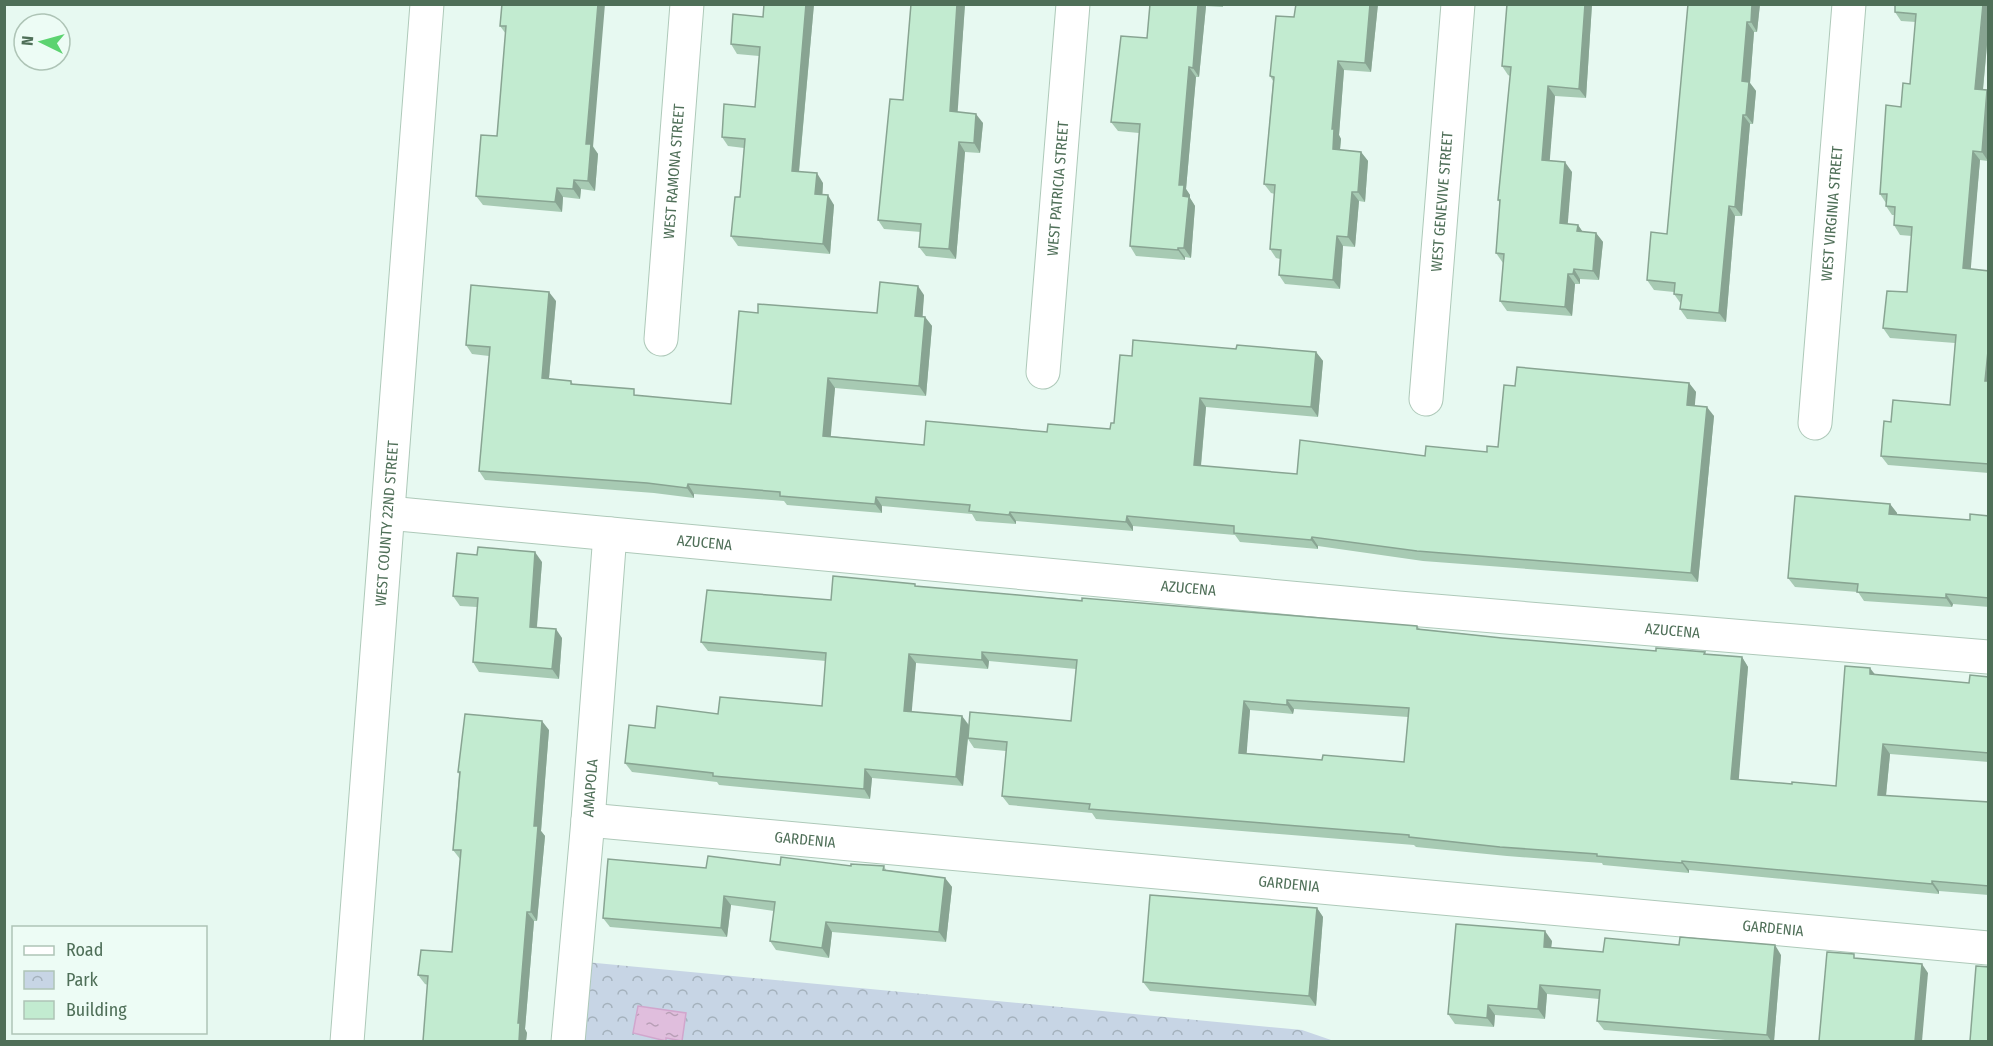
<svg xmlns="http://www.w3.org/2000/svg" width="1993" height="1046" viewBox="0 0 1993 1046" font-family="'Fira Sans Condensed',sans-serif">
<defs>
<pattern id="park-crowns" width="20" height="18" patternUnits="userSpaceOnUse" patternTransform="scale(1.5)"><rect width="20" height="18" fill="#c7d5e5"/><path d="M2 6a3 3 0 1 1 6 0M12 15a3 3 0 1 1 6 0" fill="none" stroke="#a4b1bc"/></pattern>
<pattern id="water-ripples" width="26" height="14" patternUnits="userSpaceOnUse" patternTransform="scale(1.5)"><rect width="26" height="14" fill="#e0bedd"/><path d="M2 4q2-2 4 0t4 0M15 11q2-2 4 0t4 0" fill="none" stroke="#b89fb6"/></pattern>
</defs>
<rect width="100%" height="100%" fill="#e7f9f1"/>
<path fill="url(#park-crowns)" d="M 575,961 L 1302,1030 L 1334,1041 L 568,1042 Z"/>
<path fill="url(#water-ripples)" stroke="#d1a6cd" stroke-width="1.5" d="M 638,1006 L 686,1013 L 682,1041 L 666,1038 L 666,1041 L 633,1033 Z"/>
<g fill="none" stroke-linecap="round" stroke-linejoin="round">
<g stroke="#aec9b9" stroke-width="35">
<g id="minor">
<path id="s1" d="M 661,339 L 687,4"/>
<path id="s2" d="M 1043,372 L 1073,4"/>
<path id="s3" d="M 1426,399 L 1458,4"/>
<path id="s4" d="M 1815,423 L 1849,4"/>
<path id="s5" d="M 388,513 L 1398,608 L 1988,657"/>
<path id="s6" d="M 588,820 L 1988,948"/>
<path id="s7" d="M 568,1042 L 588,820 L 610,534"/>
</g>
</g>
<g stroke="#aec9b9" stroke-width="35">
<g id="tertiary">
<path id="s8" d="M 347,1042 L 427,4"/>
</g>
</g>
<use href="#minor" stroke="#fff" stroke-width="33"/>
<use href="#tertiary" stroke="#fff" stroke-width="33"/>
</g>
<g fill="#a7cab3" fill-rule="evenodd">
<path d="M 502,4 L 598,154 L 595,191 L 581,189 L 580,199 L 563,197 L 562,212 L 483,205 L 476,196 L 497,136 L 506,34 L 500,26 Z"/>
<path d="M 764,4 L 814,4 L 799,172 L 823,183 L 822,195 L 834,205 L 830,254 L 738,246 L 731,236 L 740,197 L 744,148 L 728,146 L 722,137 L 755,107 L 759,56 L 737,54 L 731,44 L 763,17 Z"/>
<path d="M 911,4 L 965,4 L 957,112 L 983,123 L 980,153 L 965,152 L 956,259 L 926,256 L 919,247 L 921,232 L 884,229 L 878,220 L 903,100 Z"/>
<path d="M 1150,4 L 1223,4 L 1223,7 L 1206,6 L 1199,77 L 1196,77 L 1186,189 L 1190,195 L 1190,198 L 1195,206 L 1191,258 L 1185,257 L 1185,260 L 1136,256 L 1130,246 L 1139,133 L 1118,131 L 1111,122 L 1147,38 Z"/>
<path d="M 1296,4 L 1378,4 L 1371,72 L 1344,70 L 1339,135 L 1341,139 L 1340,150 L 1361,152 L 1368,161 L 1365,202 L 1359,201 L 1355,247 L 1343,246 L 1340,289 L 1285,284 L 1279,275 L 1280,259 L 1276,258 L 1270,249 L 1275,194 L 1271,193 L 1264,184 L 1273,81 L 1270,76 L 1294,17 Z"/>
<path d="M 1507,4 L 1592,4 L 1586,98 L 1555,96 L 1549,161 L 1572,172 L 1567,224 L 1578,225 L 1583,232 L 1596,233 L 1603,242 L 1599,280 L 1580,279 L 1580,284 L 1575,284 L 1572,316 L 1507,311 L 1500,301 L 1503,263 L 1496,253 L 1500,203 L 1498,200 L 1510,76 L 1508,75 L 1502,66 Z"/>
<path d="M 1760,4 L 1757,32 L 1754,32 L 1750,83 L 1756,91 L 1753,124 L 1750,124 L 1742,216 L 1735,216 L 1726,322 L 1687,319 L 1680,309 L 1681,304 L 1674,294 L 1674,292 L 1654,290 L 1647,280 L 1667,234 L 1683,73 Z"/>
<path d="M 1989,4 L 1989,23 L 1983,90 L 1987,90 L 1989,93 L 1989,157 L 1988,161 L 1980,160 L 1970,269 L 1989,271 L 1989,473 L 1888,465 L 1881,456 L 1891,422 L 1950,405 L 1955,343 L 1890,338 L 1883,328 L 1907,292 L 1912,236 L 1900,235 L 1894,225 L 1894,215 L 1892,215 L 1886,206 L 1886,203 L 1880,194 L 1901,107 L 1910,84 L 1916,22 L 1901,21 L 1895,12 Z"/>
<path d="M 924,295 L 922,317 L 925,317 L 932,326 L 926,396 L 835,388 L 830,436 L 924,445 L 1047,432 L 1110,429 L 1114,423 L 1132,356 L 1236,349 L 1316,352 L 1323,361 L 1318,417 L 1206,407 L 1201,466 L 1297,474 L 1425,456 L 1487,452 L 1498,447 L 1515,386 L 1689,383 L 1696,392 L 1694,406 L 1714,416 L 1698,582 L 1423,561 L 1318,546 L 1318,549 L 1240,542 L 1235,535 L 1133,526 L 1133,531 L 1016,521 L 1016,524 L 976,521 L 972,514 L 882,506 L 882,513 L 787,505 L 784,501 L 694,494 L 694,498 L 654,493 L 485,480 L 479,471 L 489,356 L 472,354 L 466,345 L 556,301 L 549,379 L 571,381 L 573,384 L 639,396 L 731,404 L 758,313 L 877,313 Z"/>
<path d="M 1890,504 L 1897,513 L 1897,515 L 1970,520 L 1989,516 L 1989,607 L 1953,604 L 1952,607 L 1864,601 L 1858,592 L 1795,587 L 1788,578 Z"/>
<path d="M 542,562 L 537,627 L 562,638 L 559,679 L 479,672 L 473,662 L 477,607 L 460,606 L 453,596 Z"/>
<path d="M 917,587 L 1018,595 L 1417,626 L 1420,629 L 1502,638 L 1656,651 L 1705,652 L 1706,654 L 1742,657 L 1748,667 L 1738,780 L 1792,784 L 1836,786 L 1875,675 L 1969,683 L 1989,677 L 1989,762 L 1890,754 L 1886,796 L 1989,802 L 1989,895 L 1939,891 L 1939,894 L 1689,870 L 1689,873 L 1603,865 L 1602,863 L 1507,856 L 1416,847 L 1414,845 L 1096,819 L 1092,813 L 1009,805 L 1002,796 L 1006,751 L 974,748 L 968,739 L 963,786 L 872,778 L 870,799 L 719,785 L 717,782 L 632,772 L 625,763 L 655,728 L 718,714 L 822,706 L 826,661 L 708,651 L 701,642 L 831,600 ZM 989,661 L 1076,669 L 1071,721 L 969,725 L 962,716 L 911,712 L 916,663 L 988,669 ZM 1294,709 L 1408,717 L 1404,762 L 1322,760 L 1246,753 L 1250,710 L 1293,714 Z"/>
<path d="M 549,730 L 541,831 L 545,836 L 537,921 L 534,921 L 525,1029 L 527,1033 L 526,1041 L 423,1041 L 428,985 L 425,984 L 418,975 L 452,952 L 460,859 L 453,850 L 459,774 L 458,772 Z"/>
<path d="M 780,865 L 884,866 L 886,870 L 945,878 L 952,887 L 946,942 L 832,932 L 829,958 L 776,950 L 770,941 L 774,911 L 731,905 L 727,937 L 610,927 L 603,918 L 706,868 Z"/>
<path d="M 1317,908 L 1323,917 L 1316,1006 L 1150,991 L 1143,982 Z"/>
<path d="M 1552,941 L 1551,948 L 1603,952 L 1781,955 L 1774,1041 L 1737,1041 L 1604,1030 L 1597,1021 L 1599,999 L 1547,994 L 1545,1019 L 1495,1015 L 1494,1027 L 1455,1024 L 1448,1014 Z"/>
</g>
<g fill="#88a492">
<path d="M 598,4 L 605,4 L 593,147 L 598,154 L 595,191 L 588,181 L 586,144 Z"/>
<path d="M 806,4 L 814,4 L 798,181 L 792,171 Z"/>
<path d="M 957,4 L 965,4 L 957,121 L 950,111 Z"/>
<path d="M 1198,4 L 1205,4 L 1206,6 L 1199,77 L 1193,68 Z"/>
<path d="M 1370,4 L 1378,4 L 1371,72 L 1365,63 Z"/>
<path d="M 1585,4 L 1592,4 L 1586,98 L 1579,89 Z"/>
<path d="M 1752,4 L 1760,4 L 1757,32 L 1751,22 Z"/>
<path d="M 1983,4 L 1989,4 L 1989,23 L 1982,99 L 1975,89 Z"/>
<path d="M 1747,22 L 1754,32 L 1750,83 L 1756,91 L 1753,124 L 1746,115 L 1742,81 Z"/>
<path d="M 1338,61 L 1344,70 L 1339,135 L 1341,139 L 1339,159 L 1333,149 L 1332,129 Z"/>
<path d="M 1189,67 L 1196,77 L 1186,189 L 1190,195 L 1190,198 L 1195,206 L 1191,258 L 1184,248 L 1179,185 Z"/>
<path d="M 1548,86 L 1555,96 L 1549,170 L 1542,160 Z"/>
<path d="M 1987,90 L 1989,93 L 1988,161 L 1982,152 Z"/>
<path d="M 976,114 L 983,123 L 980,153 L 974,143 Z"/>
<path d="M 1743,115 L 1750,124 L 1742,216 L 1735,207 Z"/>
<path d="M 959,142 L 965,152 L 956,259 L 949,249 Z"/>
<path d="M 1973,151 L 1980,160 L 1970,278 L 1963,268 Z"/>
<path d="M 1361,152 L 1368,161 L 1365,202 L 1358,192 Z"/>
<path d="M 1565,162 L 1572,172 L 1567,233 L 1560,223 Z"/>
<path d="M 817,173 L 823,183 L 822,203 L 815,194 Z"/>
<path d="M 574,180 L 581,189 L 580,199 L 573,189 Z"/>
<path d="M 557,188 L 563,197 L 562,212 L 555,202 Z"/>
<path d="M 1352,192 L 1359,201 L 1355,247 L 1348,237 Z"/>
<path d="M 828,195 L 834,205 L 830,254 L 823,244 Z"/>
<path d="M 1729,206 L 1735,216 L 1726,322 L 1719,313 Z"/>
<path d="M 1578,225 L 1584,234 L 1577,231 Z"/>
<path d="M 1596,233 L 1603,242 L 1599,280 L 1593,271 Z"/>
<path d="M 1337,236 L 1343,246 L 1340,289 L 1333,280 Z"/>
<path d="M 1178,248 L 1185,257 L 1185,260 L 1178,250 Z"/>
<path d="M 1574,269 L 1580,279 L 1580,284 L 1573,274 Z"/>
<path d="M 1568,274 L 1575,284 L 1572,316 L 1565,307 Z"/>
<path d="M 918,286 L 924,295 L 922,325 L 915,316 Z"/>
<path d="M 549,292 L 556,301 L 548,388 L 542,378 Z"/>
<path d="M 925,317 L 932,326 L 926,396 L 919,386 Z"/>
<path d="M 1989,341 L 1989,386 L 1985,381 Z"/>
<path d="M 1316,352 L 1323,361 L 1318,417 L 1311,407 Z"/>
<path d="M 828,378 L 835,388 L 830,445 L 823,436 Z"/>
<path d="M 1689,383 L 1696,392 L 1694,415 L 1687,405 Z"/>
<path d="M 1200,398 L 1206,407 L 1200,475 L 1194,465 Z"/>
<path d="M 1707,407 L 1714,416 L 1698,582 L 1691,573 Z"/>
<path d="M 688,484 L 694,494 L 694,498 L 687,488 Z"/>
<path d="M 876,497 L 882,506 L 882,513 L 875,504 Z"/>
<path d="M 1890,504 L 1897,513 L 1896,524 L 1889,514 Z"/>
<path d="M 1010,512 L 1016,521 L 1016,524 L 1009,515 Z"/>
<path d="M 1127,516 L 1133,526 L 1133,531 L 1126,522 Z"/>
<path d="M 1312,537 L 1318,546 L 1318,549 L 1311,540 Z"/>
<path d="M 535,552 L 542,562 L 536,636 L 530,627 Z"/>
<path d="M 1946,594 L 1953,604 L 1952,607 L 1946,598 Z"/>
<path d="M 556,629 L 562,638 L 559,679 L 552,669 Z"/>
<path d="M 982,652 L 989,661 L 988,669 L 982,660 Z"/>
<path d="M 909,654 L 916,663 L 911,720 L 904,711 Z"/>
<path d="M 1742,657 L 1748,667 L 1738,789 L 1731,779 Z"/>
<path d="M 1870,668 L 1877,677 L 1870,674 Z"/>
<path d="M 1287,700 L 1294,709 L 1293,714 L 1287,705 Z"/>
<path d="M 1244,701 L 1250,710 L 1246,762 L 1239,753 Z"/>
<path d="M 962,716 L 969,726 L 963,786 L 956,777 Z"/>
<path d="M 542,721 L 549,730 L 541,831 L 545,836 L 537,921 L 531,912 L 534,826 Z"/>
<path d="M 1883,744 L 1890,754 L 1885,805 L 1878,795 Z"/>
<path d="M 865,769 L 872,778 L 870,799 L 864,789 Z"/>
<path d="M 1682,861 L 1689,870 L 1689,873 L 1682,863 Z"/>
<path d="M 945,878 L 952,887 L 946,942 L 939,932 Z"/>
<path d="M 1932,881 L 1939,891 L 1939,894 L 1932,884 Z"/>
<path d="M 724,896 L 731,905 L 727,937 L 721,928 Z"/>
<path d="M 1317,908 L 1323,917 L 1316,1006 L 1309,996 Z"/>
<path d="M 527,912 L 534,921 L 525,1029 L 527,1033 L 526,1041 L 519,1041 L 518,1023 Z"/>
<path d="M 826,922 L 832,932 L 829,958 L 822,948 Z"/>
<path d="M 1545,931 L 1552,941 L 1550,956 L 1544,947 Z"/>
<path d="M 1775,945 L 1781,955 L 1774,1041 L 1771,1041 L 1767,1035 Z"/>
<path d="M 1922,964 L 1928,973 L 1922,1041 L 1915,1041 Z"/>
<path d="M 1540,985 L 1547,994 L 1545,1019 L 1538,1009 Z"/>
<path d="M 1488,1005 L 1495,1015 L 1494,1027 L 1487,1018 Z"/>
</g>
<g fill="#c2ebd0" stroke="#88a492" stroke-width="1.5" fill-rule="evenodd">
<path d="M 502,4 L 598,4 L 586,144 L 591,144 L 588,181 L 574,180 L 573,189 L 557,188 L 555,202 L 476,196 L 481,135 L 497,136 L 506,26 L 500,26 Z"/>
<path d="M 764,4 L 806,4 L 792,171 L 817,173 L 815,194 L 828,195 L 823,244 L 731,236 L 735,197 L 740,197 L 745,139 L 722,137 L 724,104 L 755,107 L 760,47 L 731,44 L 733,14 L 763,17 Z"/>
<path d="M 911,4 L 957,4 L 950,111 L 976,114 L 974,143 L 959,142 L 949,249 L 919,247 L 921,224 L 878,220 L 890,99 L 903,100 Z"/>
<path d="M 1150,4 L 1198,4 L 1193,68 L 1189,67 L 1179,185 L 1184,185 L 1183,196 L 1189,197 L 1184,248 L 1178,248 L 1178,250 L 1130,246 L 1140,124 L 1111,122 L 1121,36 L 1147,38 Z"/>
<path d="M 1296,4 L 1370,4 L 1365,63 L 1338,61 L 1332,129 L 1334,129 L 1333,149 L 1361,152 L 1358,192 L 1352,192 L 1348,237 L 1337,236 L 1333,280 L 1279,275 L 1281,250 L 1270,249 L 1275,185 L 1264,184 L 1274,77 L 1270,76 L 1276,16 L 1294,17 Z"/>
<path d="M 1507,4 L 1585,4 L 1579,89 L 1548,86 L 1542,160 L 1565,162 L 1560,223 L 1578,225 L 1577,231 L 1596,233 L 1593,271 L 1574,269 L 1573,274 L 1568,274 L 1565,307 L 1500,301 L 1504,254 L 1496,253 L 1500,200 L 1498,200 L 1511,67 L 1502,66 Z"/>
<path d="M 1688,4 L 1752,4 L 1751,22 L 1747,22 L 1742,81 L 1749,82 L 1746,115 L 1743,115 L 1735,207 L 1729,206 L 1719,313 L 1680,309 L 1682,295 L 1674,294 L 1675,283 L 1647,280 L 1651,232 L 1667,234 Z"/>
<path d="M 1895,4 L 1983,4 L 1975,89 L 1987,90 L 1982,152 L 1973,151 L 1963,268 L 1989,271 L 1989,341 L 1985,381 L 1989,381 L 1989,464 L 1881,456 L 1884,421 L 1891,422 L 1893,400 L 1950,405 L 1956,335 L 1883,328 L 1887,291 L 1907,292 L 1912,227 L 1894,225 L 1895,207 L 1886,206 L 1887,194 L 1880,194 L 1886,105 L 1901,107 L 1903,83 L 1910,84 L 1916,14 L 1895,12 Z"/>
<path d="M 880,282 L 918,286 L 915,316 L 925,317 L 919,386 L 828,378 L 823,436 L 924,445 L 926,421 L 1047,432 L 1048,424 L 1110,429 L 1111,423 L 1114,423 L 1120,355 L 1132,356 L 1133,340 L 1236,349 L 1237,345 L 1316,352 L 1311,407 L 1200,398 L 1194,465 L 1297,474 L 1300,440 L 1425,456 L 1426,446 L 1487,452 L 1487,446 L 1498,447 L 1504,385 L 1515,386 L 1517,367 L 1689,383 L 1687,405 L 1707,407 L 1691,573 L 1417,551 L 1312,537 L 1311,540 L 1234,533 L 1234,526 L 1127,516 L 1126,522 L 1010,512 L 1009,515 L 969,511 L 970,505 L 876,497 L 875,504 L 780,496 L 780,492 L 688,484 L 687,488 L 647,483 L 479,471 L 490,347 L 466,345 L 471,285 L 549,292 L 542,378 L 571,381 L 571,384 L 634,389 L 634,395 L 731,404 L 739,311 L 758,313 L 758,304 L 877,313 Z"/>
<path d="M 1795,496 L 1890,504 L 1889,514 L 1970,520 L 1970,514 L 1989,516 L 1989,598 L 1946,594 L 1946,598 L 1857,592 L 1858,584 L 1788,578 Z"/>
<path d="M 478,547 L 535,552 L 530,627 L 556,629 L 552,669 L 473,662 L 478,598 L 453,596 L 457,553 L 477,555 Z"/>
<path d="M 833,576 L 915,584 L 915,586 L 1018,595 L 1082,601 L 1082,598 L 1417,626 L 1417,629 L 1502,638 L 1656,651 L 1656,648 L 1705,652 L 1704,654 L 1742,657 L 1731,779 L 1792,784 L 1792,782 L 1836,786 L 1845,666 L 1870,668 L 1870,674 L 1969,683 L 1970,675 L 1989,677 L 1989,753 L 1883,744 L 1878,795 L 1989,802 L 1989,886 L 1932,881 L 1932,884 L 1682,861 L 1682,863 L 1597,856 L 1597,854 L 1500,847 L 1409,837 L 1409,835 L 1089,809 L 1090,804 L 1002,796 L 1007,742 L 968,738 L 970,712 L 1071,721 L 1077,660 L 982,652 L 982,660 L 909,654 L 904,711 L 962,716 L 956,777 L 865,769 L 864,789 L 713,776 L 713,773 L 625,763 L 629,725 L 655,728 L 657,706 L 718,714 L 720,697 L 822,706 L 826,653 L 701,642 L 707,590 L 831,600 ZM 1287,700 L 1409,708 L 1404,762 L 1323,755 L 1322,760 L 1239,753 L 1244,701 L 1287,705 Z"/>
<path d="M 465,714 L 542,721 L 534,826 L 538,826 L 531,912 L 527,912 L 518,1023 L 520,1023 L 519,1041 L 423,1041 L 428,976 L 418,975 L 421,950 L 452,952 L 461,850 L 453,850 L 460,772 L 458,772 Z"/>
<path d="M 708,856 L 780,865 L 781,857 L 851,866 L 851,864 L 884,866 L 883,870 L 945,878 L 939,932 L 826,922 L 822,948 L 770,941 L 775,902 L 724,896 L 721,928 L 603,918 L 608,859 L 706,868 Z"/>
<path d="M 1150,895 L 1317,908 L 1309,996 L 1143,982 Z"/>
<path d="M 1456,924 L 1545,931 L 1544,947 L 1603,952 L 1605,938 L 1679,945 L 1680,937 L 1775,945 L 1767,1035 L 1597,1021 L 1600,990 L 1540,985 L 1538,1009 L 1488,1005 L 1487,1018 L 1448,1014 Z"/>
<path d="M 1827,952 L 1854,954 L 1854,958 L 1922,964 L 1915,1041 L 1819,1041 Z"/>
<path d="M 1976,966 L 1989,967 L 1989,1041 L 1970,1041 Z"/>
</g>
<g text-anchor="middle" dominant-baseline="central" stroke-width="4.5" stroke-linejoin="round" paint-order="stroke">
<g font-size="15" fill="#4f6f58" stroke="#edfcf5">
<text stroke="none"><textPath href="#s1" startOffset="168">WEST RAMONA STREET</textPath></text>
<text stroke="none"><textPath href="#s2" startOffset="184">WEST PATRICIA STREET</textPath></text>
<text stroke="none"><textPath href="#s3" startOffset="198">WEST GENEVIVE STREET</textPath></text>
<text stroke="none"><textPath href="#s4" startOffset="210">WEST VIRGINIA STREET</textPath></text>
<text stroke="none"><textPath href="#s8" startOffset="520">WEST COUNTY 22ND STREET</textPath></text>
<text stroke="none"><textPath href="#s5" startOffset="318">AZUCENA</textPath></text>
<text stroke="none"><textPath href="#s5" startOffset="804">AZUCENA</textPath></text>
<text stroke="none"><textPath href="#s5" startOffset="1290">AZUCENA</textPath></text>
<text stroke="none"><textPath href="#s7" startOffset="255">AMAPOLA</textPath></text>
<text stroke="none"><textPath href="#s6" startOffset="218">GARDENIA</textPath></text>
<text stroke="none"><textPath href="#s6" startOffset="704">GARDENIA</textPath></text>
<text stroke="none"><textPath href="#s6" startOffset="1190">GARDENIA</textPath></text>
</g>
</g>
<rect width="1993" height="1046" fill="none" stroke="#4f6f58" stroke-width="12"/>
<rect x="12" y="926" width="195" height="108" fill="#edfcf5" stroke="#aec4b6" stroke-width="1.5"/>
<rect x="24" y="946" width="30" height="9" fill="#ffffff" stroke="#aec4b6" stroke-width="1.5"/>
<text x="66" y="956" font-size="18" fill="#4f6f58">Road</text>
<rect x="24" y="971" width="30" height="18" fill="url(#park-crowns)" stroke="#aec4b6" stroke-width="1.5"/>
<text x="66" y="986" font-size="18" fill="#4f6f58">Park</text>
<rect x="24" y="1001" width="30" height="18" fill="#c2ebd0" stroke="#aec4b6" stroke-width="1.5"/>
<text x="66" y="1016" font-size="18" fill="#4f6f58">Building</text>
<g transform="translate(42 42) rotate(275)"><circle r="28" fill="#edfcf5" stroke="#aec4b6" stroke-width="1.5"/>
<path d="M0-4.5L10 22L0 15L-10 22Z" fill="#5cd370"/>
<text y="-9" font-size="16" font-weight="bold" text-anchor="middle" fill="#4f6f58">N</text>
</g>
</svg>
